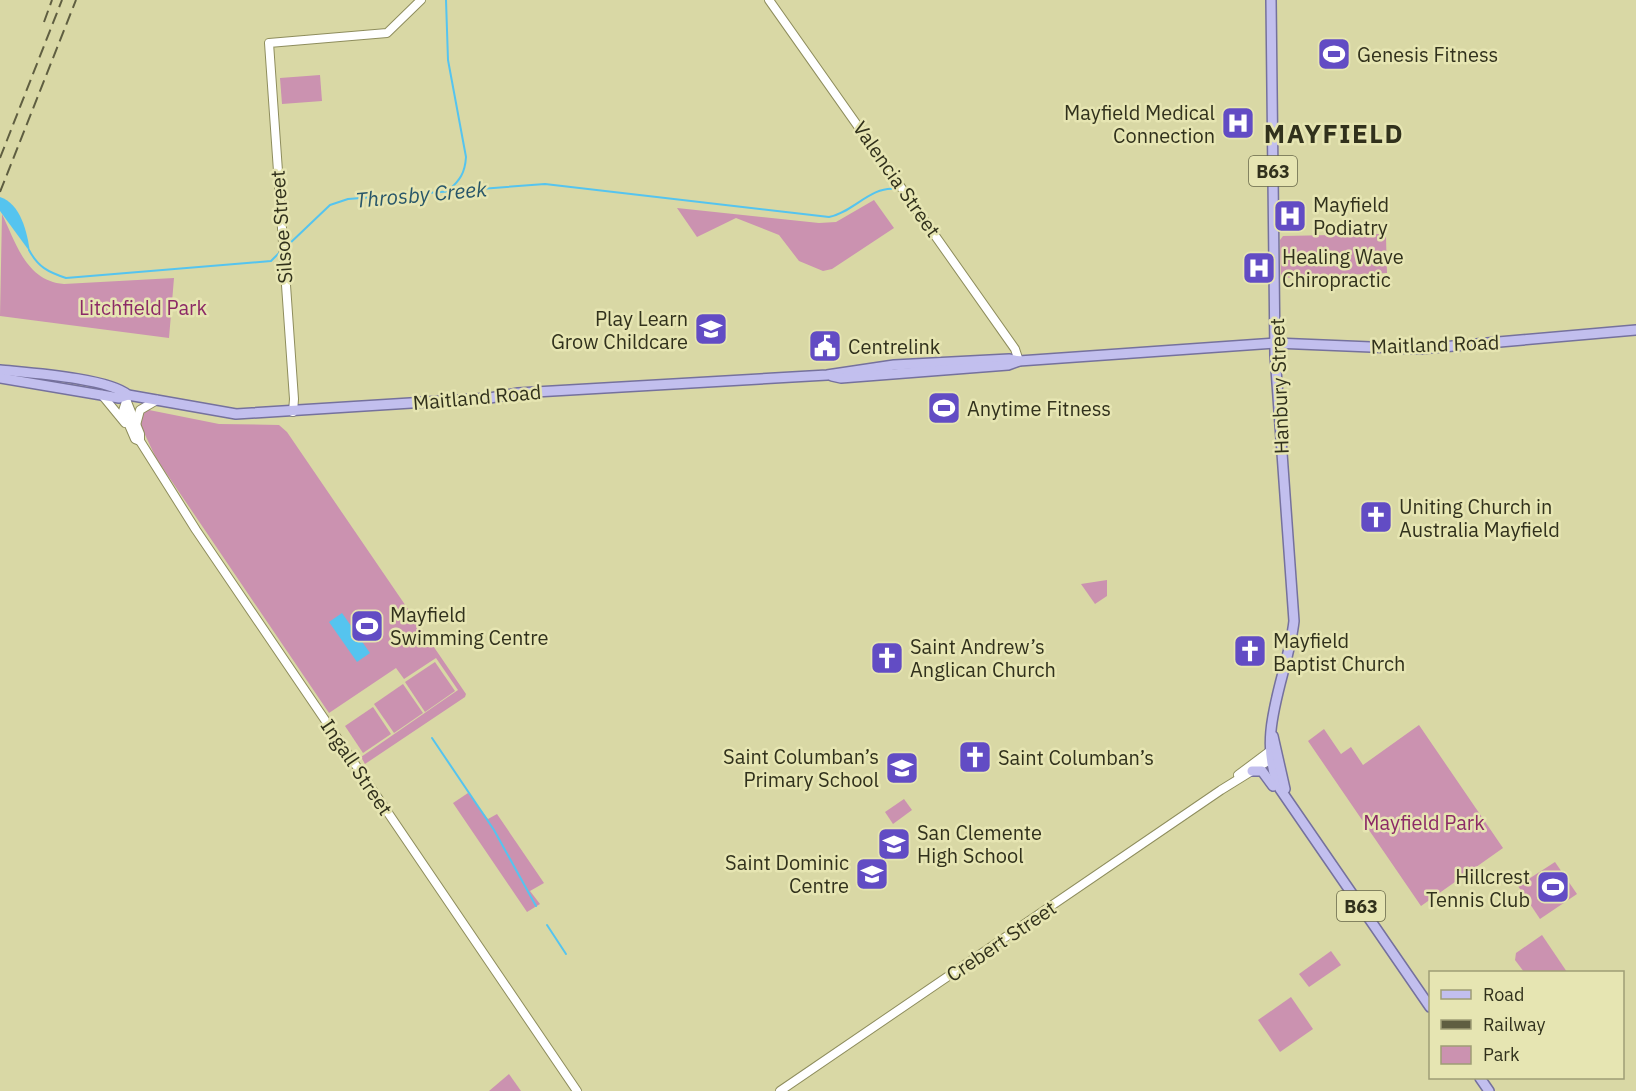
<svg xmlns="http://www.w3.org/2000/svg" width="1636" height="1091" viewBox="0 0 1636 1091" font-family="'IBM Plex Sans',sans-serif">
<rect width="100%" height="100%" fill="#d9d8a5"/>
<g fill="#cb92b0">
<path d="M 320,75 L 322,101 L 282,104 L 280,78 Z"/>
<path d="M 874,200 L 894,228 L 832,269 L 823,271 L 799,261 L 779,235 L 736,218 L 697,237 L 677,208 L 819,223 L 836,222 Z"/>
<path d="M 2,214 C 16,243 26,281 64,284 L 174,278 L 169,338 L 0,316 Z"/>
<path d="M 1383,234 L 1386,237 L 1387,273 L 1281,278 L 1280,240 L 1283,236 Z"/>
<path d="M 149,410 L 219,424 L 279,425 L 287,432 L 466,694 L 465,697 L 365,764 L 361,757 L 458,690 L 436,658 L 404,679 L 396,668 L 329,713 L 156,458 L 139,422 L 142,412 Z"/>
<path d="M 1107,580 L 1107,596 L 1095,604 L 1081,584 Z"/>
<path d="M 435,662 L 455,691 L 425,712 L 405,682 Z"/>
<path d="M 403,684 L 423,713 L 394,733 L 374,704 Z"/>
<path d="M 373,707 L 391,734 L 363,753 L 345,726 Z"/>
<path d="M 1419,725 L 1503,848 L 1421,906 L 1308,741 L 1324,729 L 1341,754 L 1351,747 L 1363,765 Z"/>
<path d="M 468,793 L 488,819 L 497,814 L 544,883 L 530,891 L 540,904 L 527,912 L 453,803 Z"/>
<path d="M 904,799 L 912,810 L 893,824 L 885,812 Z"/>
<path d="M 1555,862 L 1577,894 L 1540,919 L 1518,886 Z"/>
<path d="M 1542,935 L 1567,972 L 1524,972 L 1515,960 L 1516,953 Z"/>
<path d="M 1331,951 L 1341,965 L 1309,987 L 1299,974 Z"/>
<path d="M 1291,997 L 1313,1029 L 1280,1052 L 1258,1020 Z"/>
<path d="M 509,1074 L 521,1091 L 489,1091 Z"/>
</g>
<g fill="#55c4ef">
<path d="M 0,197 C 21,204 27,232 30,252 L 0,211 Z"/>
<path d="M 342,613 L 370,653 L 357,662 L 329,622 Z"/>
</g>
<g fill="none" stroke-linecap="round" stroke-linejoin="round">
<g stroke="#55c4ef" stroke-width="2">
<path d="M 446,0 L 448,60 L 466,157 C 465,173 460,180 449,190"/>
<path d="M 287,246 L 330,205 L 348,199 L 545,184 L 829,217 C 852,213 871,186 895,189"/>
<path d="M 29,250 C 38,267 48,272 66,278 L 271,261 L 280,252"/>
<path d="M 432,738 L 494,830 L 536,906"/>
<path d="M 547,925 L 566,954"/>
</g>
<g stroke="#8e8d5d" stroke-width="10">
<g id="secondary">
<path d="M 769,0 L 1015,349 L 1019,361"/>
<path d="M 102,395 L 125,423"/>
<path d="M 128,395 L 123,411 L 135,439 L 140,441 L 196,530 L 577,1091"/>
<path d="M 127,402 L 140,434 L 140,441"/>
<path d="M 293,412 L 294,399 L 269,43 L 387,33 L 421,0"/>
<path d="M 136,425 L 140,410 L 157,400"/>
<path d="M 1238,775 L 1274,748"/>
<path d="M 780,1091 L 1221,790 L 1276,756"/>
</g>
</g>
<g stroke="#75719d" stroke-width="12">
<g id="primary">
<path d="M 1271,0 L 1275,355 L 1294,621 C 1288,676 1254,734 1280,789 L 1430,1007"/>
<path d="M 0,370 C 29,373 108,378 128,395 L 236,414 L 490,398 L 518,393 L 827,375 L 894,365 L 1009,359 L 1019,361"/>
<path d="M 832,376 L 841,378 L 1008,365 L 1019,361 L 1275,343 L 1419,349 L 1636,330"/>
<path d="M 0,378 L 119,398 L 128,395"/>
<path d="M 1273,736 L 1285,789"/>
<path d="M 1252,771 L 1262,771 L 1273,786"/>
<path d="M 1480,1078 L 1489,1091"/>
</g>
</g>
<use href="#secondary" stroke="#fff" stroke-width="8"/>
<use href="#primary" stroke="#c2bfee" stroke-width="9"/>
<g stroke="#5f5e41" stroke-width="2" stroke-dasharray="12 6" stroke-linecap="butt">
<path d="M 44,22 L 52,0"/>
<path d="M 0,158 L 62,0"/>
<path d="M 0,192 L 76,0"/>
</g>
</g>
<defs>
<g id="stadium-square" transform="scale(1.725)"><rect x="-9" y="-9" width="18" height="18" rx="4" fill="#624cc4" stroke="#e6e5b2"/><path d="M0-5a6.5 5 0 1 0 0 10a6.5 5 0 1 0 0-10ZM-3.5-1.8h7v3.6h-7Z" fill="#fff"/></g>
<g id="hospital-square" transform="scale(1.725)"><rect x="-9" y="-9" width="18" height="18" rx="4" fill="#624cc4" stroke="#e6e5b2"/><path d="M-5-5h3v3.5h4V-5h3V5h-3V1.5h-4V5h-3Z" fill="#fff"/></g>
<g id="school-square" transform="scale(1.725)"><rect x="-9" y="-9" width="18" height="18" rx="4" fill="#624cc4" stroke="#e6e5b2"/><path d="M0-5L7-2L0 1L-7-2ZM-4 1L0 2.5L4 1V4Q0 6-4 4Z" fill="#fff"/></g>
<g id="civic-square" transform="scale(1.725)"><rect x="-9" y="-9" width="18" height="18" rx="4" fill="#624cc4" stroke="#e6e5b2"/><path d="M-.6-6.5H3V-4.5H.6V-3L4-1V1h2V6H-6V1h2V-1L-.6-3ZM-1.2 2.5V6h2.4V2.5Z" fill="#fff"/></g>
<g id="church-square" transform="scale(1.725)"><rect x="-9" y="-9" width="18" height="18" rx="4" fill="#624cc4" stroke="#e6e5b2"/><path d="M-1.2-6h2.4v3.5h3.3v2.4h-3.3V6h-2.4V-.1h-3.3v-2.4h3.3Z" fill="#fff"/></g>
</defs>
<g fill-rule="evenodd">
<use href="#stadium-square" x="1334" y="54"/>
<use href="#hospital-square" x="1238" y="123"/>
<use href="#hospital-square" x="1290" y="216"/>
<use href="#hospital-square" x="1259" y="268"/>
<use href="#school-square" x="711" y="329"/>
<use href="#civic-square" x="825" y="346"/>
<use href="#stadium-square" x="944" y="408"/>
<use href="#church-square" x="1376" y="517"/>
<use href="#stadium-square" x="367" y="626"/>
<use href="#church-square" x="1250" y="651"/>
<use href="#church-square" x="887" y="658"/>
<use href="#church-square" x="975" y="757"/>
<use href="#school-square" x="902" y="768"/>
<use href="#school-square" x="894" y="844"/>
<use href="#school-square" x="872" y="874"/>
<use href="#stadium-square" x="1553" y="887"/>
</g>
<g text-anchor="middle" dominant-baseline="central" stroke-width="5" stroke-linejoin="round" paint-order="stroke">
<g fill="#e6e5b2" stroke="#676749" stroke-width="1.5">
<rect x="1249" y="156" width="48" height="30" rx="4.5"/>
<rect x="1337" y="891" width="48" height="30" rx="4.5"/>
</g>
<g font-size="18" font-weight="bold" fill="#31311c">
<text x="1273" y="171">B63</text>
<text x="1361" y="906">B63</text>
</g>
<g font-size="20" fill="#31311c" stroke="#e6e5b2" text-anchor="start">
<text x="1357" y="54">Genesis Fitness</text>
<text x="1215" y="112" text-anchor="end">Mayfield Medical<tspan x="1215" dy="23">Connection</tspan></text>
<text x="1313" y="204">Mayfield<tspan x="1313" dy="23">Podiatry</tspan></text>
<text x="1282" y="256">Healing Wave<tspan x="1282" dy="23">Chiropractic</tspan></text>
<text x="688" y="318" text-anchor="end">Play Learn<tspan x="688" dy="23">Grow Childcare</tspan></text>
<text x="848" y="346">Centrelink</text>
<text x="967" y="408">Anytime Fitness</text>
<text x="1399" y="506">Uniting Church in<tspan x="1399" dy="23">Australia Mayfield</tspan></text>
<text x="390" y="614">Mayfield<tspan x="390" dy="23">Swimming Centre</tspan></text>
<text x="1273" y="640">Mayfield<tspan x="1273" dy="23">Baptist Church</tspan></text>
<text x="910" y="646">Saint Andrew’s<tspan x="910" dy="23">Anglican Church</tspan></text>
<text x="879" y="756" text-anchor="end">Saint Columban’s<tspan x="879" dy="23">Primary School</tspan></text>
<text x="998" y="757">Saint Columban’s</text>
<text x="917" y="832">San Clemente<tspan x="917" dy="23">High School</tspan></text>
<text x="849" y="862" text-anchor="end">Saint Dominic<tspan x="849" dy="23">Centre</tspan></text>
<text x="1530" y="876" text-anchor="end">Hillcrest<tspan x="1530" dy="23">Tennis Club</tspan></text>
</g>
<g font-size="20" fill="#31311c" stroke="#e6e5b2">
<text transform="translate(897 179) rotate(55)">Valencia Street</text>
<text transform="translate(281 227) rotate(-94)">Silsoe Street</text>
<text transform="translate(1435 344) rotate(-2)">Maitland Road</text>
<text transform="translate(1279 386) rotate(-92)">Hanbury Street</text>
<text transform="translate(477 397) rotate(-5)">Maitland Road</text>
<text transform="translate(357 767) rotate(56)">Ingall Street</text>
<text transform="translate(1001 941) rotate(-34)">Crebert Street</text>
</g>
<g font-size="20" fill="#8c2a66" stroke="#e6e5b2">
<text x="143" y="307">Litchfield Park</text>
<text x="1424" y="822">Mayfield Park</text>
</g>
<g font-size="21" font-style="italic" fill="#285669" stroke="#e6e5b2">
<text transform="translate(421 194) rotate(-5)">Throsby Creek</text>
</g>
<g font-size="26" font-weight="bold" letter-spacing="1.5" fill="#31311c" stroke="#e6e5b2">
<text x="1334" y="133">MAYFIELD</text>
</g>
</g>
<rect x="1429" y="971" width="195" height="108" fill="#e6e5b2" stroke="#9e9d76" stroke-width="1.5"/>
<rect x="1441" y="990" width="30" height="9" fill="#c2bfee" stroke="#9e9d76" stroke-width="1.5"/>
<text x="1483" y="1001" font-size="18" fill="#31311c">Road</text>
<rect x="1441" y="1020" width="30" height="9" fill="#5f5e41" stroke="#9e9d76" stroke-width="1.5"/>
<text x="1483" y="1031" font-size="18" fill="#31311c">Railway</text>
<rect x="1441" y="1046" width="30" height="18" fill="#cb92b0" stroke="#9e9d76" stroke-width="1.5"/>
<text x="1483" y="1061" font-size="18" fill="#31311c">Park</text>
</svg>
